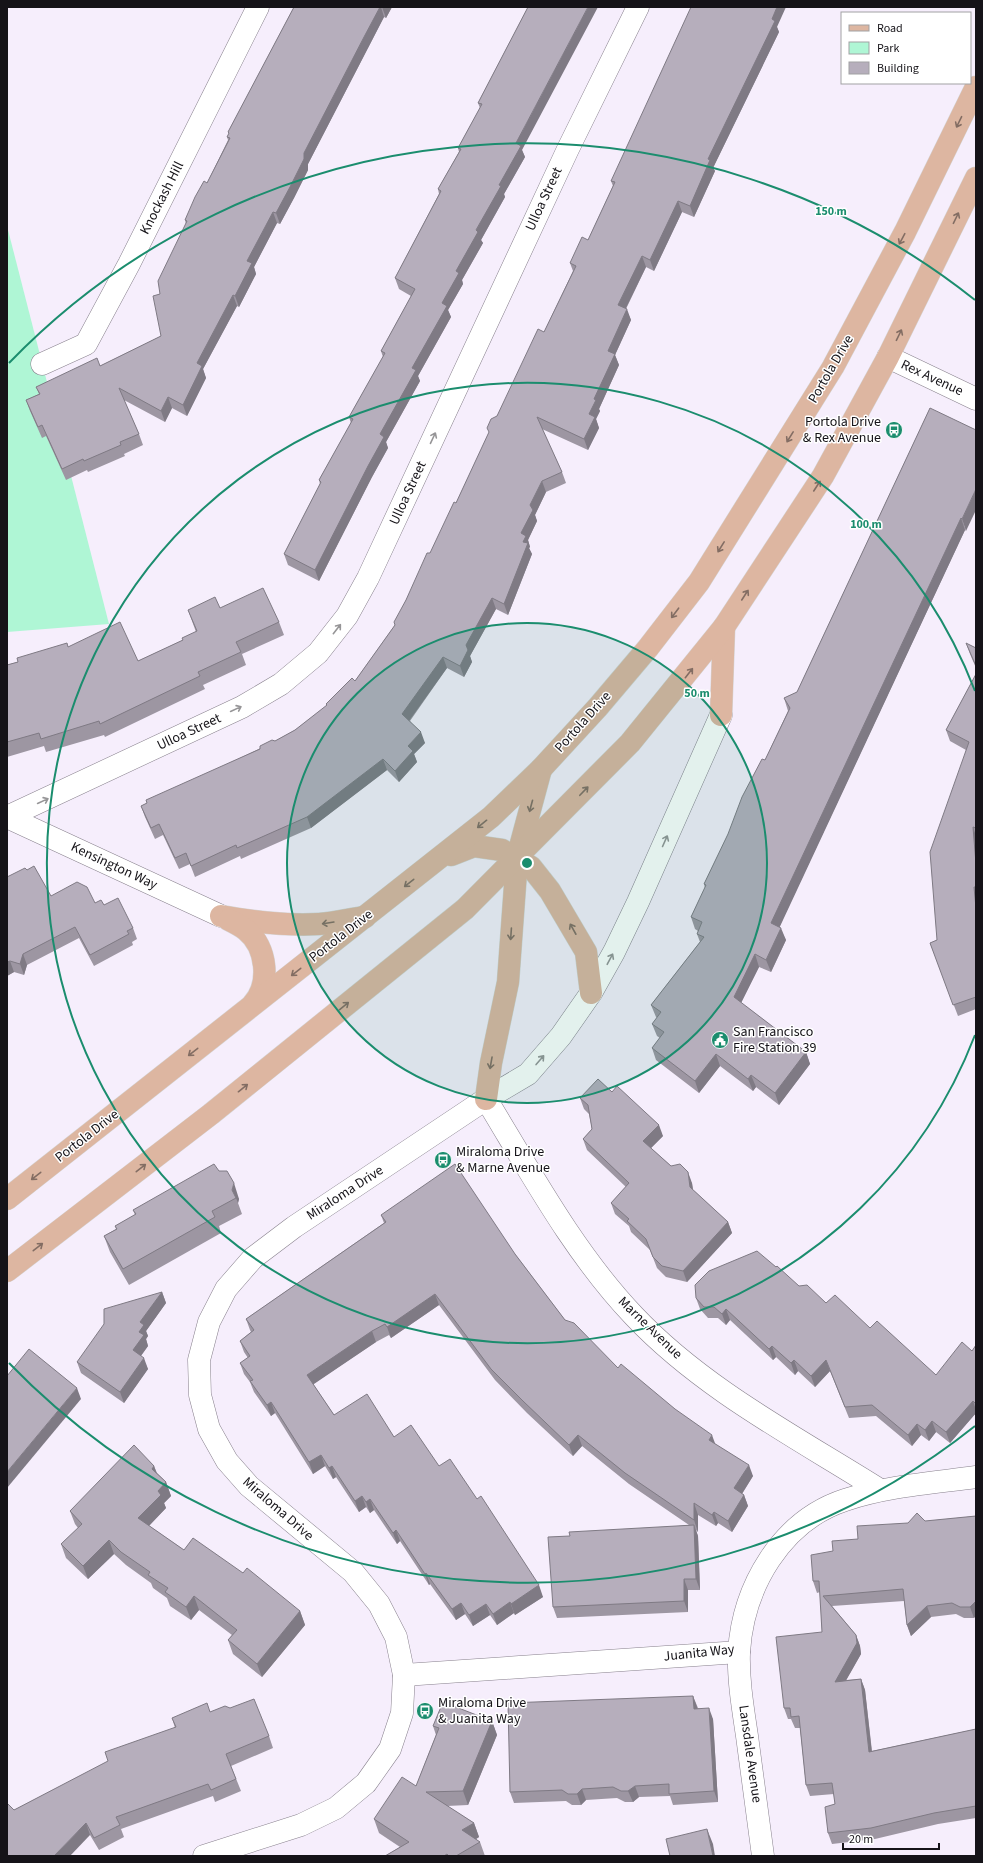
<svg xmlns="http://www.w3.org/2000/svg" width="983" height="1863" viewBox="0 0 983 1863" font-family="'Source Sans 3',sans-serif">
<rect width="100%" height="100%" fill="#f6eefc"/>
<path fill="#aff6d5" d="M 7,226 L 109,624 L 7,632 Z"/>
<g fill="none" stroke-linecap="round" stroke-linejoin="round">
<g stroke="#88818d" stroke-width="23">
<g id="minor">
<path d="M 888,357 L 976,399"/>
<path d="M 42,364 L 86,344 L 129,264 L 258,7"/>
<path d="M 7,817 L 242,707 L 281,684 L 318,653 L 347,616 L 368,578 L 568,149 L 638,7"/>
<path d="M 7,817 L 221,916"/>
<path d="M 486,1099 C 531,1173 574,1253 634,1316 C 703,1389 796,1437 880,1490"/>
<path d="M 404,1675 L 739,1652"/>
<path d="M 763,1856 C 758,1816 752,1776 747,1736 C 743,1709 738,1680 739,1652 C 743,1587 781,1521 845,1500 C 887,1486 932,1483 976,1477"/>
</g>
</g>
<g stroke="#88818d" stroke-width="23">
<path id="tertiary" d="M 204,1856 L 301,1825 L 336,1808 L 366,1783 L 390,1749 L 402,1713 L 404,1675 L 396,1637 L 379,1604 L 353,1572 L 249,1486 L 227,1461 L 209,1429 L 200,1395 L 199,1360 L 209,1322 L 226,1289 L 253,1258 L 294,1227 L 486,1099 L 528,1074 L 561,1036 L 591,993 L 614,952 L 638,902 L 721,715"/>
</g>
<g stroke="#d5d5d5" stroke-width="23">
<g id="primary">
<path d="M 721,715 L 724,627"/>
<path d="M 451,855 L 474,846 L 502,850 L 531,867 L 550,891 L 586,952 L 591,993"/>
<path d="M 221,916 C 254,922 286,926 319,924 C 335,923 350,919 365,917"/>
<path d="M 229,920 C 235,923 241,926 246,930 C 267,947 271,984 253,1004"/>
<path d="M 486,1099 L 491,1063 L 508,982 L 517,858 L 541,769"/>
<path d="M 7,1199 L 491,817 L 541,769 L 598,707 L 648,648 L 699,582 L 833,367 L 905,232 L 976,87"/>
<path d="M 7,1271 L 211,1114 L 465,909 L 630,743 L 724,627 L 823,476 L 888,357 L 976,178"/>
</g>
</g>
<use href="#minor" stroke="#fff" stroke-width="22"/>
<use href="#tertiary" stroke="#fff" stroke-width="22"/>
<use href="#primary" stroke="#ddb6a1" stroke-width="22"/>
</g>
<g fill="#9d96a2">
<path d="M 294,7 L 392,7 L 386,18 L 384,17 L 368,48 L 308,164 L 308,170 L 294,198 L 280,224 L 277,223 L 254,267 L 256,274 L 239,307 L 237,306 L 203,369 L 206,378 L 187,416 L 172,408 L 165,422 L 124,400 L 139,434 L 143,445 L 124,454 L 125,456 L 88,472 L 87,470 L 66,480 L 46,436 L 42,438 L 30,411 L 26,400 L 39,394 L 36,387 L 100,366 L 161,336 L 160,294 L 186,224 L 185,220 L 207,183 L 228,140 L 227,137 L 229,134 L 228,132 Z"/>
<path d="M 528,7 L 522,150 L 525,157 L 504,194 L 505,197 L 481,240 L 483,243 L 462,280 L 463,284 L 448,310 L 451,317 L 418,376 L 420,381 L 386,442 L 388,448 L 372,477 L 319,581 L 288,565 L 284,554 L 320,484 L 319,480 L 351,423 L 349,417 L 383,357 L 381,351 L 411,296 L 399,289 L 395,278 L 439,194 L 438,189 L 459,152 L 458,148 L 480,108 L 478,103 Z"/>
<path d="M 777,27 L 779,32 L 713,168 L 715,171 L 694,217 L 682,212 L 654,271 L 646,267 L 626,309 L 631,320 L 615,355 L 619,365 L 599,409 L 600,411 L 596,419 L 599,428 L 588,450 L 542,429 L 562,472 L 566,483 L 546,492 L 535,515 L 537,521 L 528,540 L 530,547 L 529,548 L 532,554 L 508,615 L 496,609 L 470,656 L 472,662 L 464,677 L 447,668 L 410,721 L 425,743 L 414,754 L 417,762 L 399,782 L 387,770 L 311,828 L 241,859 L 240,856 L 195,877 L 190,864 L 179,869 L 163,835 L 155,839 L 145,817 L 141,806 L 275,741 L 295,730 L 327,706 L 326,704 L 355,681 L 395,625 L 406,600 L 430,553 L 456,503 L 497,416 L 544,332 L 573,271 L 570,263 L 588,240 L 613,186 L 611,181 Z"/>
<path d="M 930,408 L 966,531 L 965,530 L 779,927 L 786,940 L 771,972 L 759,967 L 741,1003 L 806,1052 L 810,1064 L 779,1105 L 756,1087 L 753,1091 L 720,1066 L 699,1093 L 656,1060 L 652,1048 L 660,1038 L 657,1036 L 652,1024 L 657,1018 L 656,1017 L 651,1005 L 700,942 L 697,934 L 698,931 L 695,929 L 691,917 L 705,888 L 704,884 L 765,760 L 788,711 L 784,698 L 797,692 Z"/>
<path d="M 220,608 L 279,622 L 284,635 L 242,654 L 246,665 L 203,685 L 205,689 L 105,737 L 104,735 L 46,752 L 44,746 L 7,757 L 7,665 L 69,647 L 138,661 L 183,640 L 196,632 L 188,610 Z"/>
<path d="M 966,643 L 976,648 L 976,668 L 970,654 Z"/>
<path d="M 976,674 L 976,1009 L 958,1016 L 930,943 L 937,940 L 966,750 L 950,741 L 946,730 Z"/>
<path d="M 7,877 L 51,896 L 95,903 L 104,905 L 133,928 L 137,939 L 132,942 L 133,945 L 94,966 L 79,938 L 27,965 L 24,975 L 14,972 L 7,976 Z"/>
<path d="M 612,1092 L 663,1136 L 651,1148 L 671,1166 L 692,1183 L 693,1190 L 728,1222 L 732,1233 L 687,1282 L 666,1277 L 657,1268 L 650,1250 L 631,1232 L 629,1226 L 615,1214 L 611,1203 L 626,1187 L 587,1150 L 583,1139 L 592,1129 L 589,1114 L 584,1109 L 580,1098 Z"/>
<path d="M 219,1171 L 239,1199 L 238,1203 L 242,1214 L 219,1226 L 221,1233 L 129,1285 L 110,1252 L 104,1236 L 116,1229 L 115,1226 L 135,1215 L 133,1210 Z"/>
<path d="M 381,1215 L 515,1254 L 565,1320 L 618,1368 L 715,1444 L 753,1476 L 742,1494 L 744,1495 L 748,1506 L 732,1532 L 718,1523 L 716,1526 L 698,1515 L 698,1532 L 696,1530 L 698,1536 L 700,1590 L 688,1590 L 688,1612 L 557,1618 L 553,1607 L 570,1536 L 689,1525 L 629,1484 L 582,1446 L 573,1456 L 527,1413 L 495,1380 L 439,1305 L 391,1338 L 389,1335 L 376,1342 L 313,1384 L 334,1415 L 394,1437 L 439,1466 L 543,1597 L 515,1615 L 514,1613 L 497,1625 L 490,1615 L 473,1626 L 465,1614 L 456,1620 L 430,1584 L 429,1585 L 400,1541 L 397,1544 L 374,1510 L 370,1513 L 366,1507 L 359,1512 L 336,1477 L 333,1479 L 325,1466 L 313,1474 L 275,1413 L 271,1416 L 254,1392 L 250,1382 L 244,1374 L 240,1363 L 248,1358 L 244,1352 L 240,1341 L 251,1332 L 250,1330 L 246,1319 L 384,1223 Z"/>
<path d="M 799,1286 L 826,1303 L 870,1328 L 936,1375 L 972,1351 L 976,1345 L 976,1413 L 950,1443 L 936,1432 L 929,1441 L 921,1435 L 912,1446 L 876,1416 L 849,1418 L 830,1371 L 815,1387 L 798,1371 L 795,1375 L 776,1357 L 773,1360 L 730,1320 L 726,1325 L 718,1318 L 708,1318 L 700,1309 L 696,1298 Z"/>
<path d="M 162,1292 L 166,1303 L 146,1331 L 148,1336 L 146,1339 L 148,1346 L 141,1356 L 148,1369 L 124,1403 L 81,1373 L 77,1362 Z"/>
<path d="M 154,1466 L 157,1473 L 166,1482 L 171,1496 L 164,1503 L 166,1508 L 149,1526 L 184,1550 L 243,1573 L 300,1611 L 305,1625 L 262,1677 L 233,1654 L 228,1640 L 232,1635 L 199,1610 L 191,1620 L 170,1606 L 167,1598 L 153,1588 L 151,1583 L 126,1565 L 114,1554 L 88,1579 L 66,1558 L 61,1544 L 78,1528 L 75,1524 L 70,1511 Z"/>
<path d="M 976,1516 L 976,1615 L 974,1618 L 964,1618 L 956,1614 L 931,1617 L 911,1636 L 907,1625 L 904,1601 L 832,1606 L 856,1635 L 860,1646 L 861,1654 L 846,1680 L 861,1679 L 865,1690 L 872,1751 L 976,1729 L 976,1818 L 938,1824 L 875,1839 L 832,1844 L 828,1833 L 835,1804 L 834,1794 L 810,1796 L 806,1785 L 800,1728 L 795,1728 L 791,1719 L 788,1719 L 784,1708 L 822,1632 L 820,1592 L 817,1593 L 813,1581 L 833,1551 L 858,1539 L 908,1523 Z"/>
<path d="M 693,1696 L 698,1708 L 713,1719 L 718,1802 L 673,1805 L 670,1796 L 639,1797 L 633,1802 L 625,1802 L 617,1798 L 586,1800 L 581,1805 L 572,1805 L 566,1801 L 514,1803 L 510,1792 Z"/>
<path d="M 210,1712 L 269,1736 L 273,1748 L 231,1766 L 241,1791 L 215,1802 L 213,1796 L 121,1829 L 124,1837 L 99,1850 L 90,1835 L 14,1810 L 175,1728 L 172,1718 Z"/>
<path d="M 492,1721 L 497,1735 L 468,1805 L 447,1806 L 474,1823 L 479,1837 L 476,1839 L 480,1842 L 485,1856 L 385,1856 L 400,1847 L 379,1833 L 374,1819 L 416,1786 L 436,1735 L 433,1726 Z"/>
</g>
<g fill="#7f7a84">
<path d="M 380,7 L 381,7 L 384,17 L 368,48 L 308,164 L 308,170 L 294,198 L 280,224 L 276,213 L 304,153 L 364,37 Z"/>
<path d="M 382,7 L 392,7 L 386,18 Z"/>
<path d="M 588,7 L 598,7 L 522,150 L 525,157 L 504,194 L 505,197 L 481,240 L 483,243 L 462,280 L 463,284 L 448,310 L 451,317 L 418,376 L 420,381 L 386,442 L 388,448 L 372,477 L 319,581 L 315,570 L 412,368 L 456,271 L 499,185 L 516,143 Z"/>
<path d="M 777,7 L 786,7 L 777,27 L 779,32 L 713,168 L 715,171 L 694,217 L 690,206 L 708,159 Z"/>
<path d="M 678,201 L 682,212 L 654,271 L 650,260 Z"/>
<path d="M 273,212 L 277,223 L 254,267 L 256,274 L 239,307 L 235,296 L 247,261 Z"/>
<path d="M 642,256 L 646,267 L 622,316 L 618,305 Z"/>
<path d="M 233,295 L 237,306 L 203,369 L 206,378 L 187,416 L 183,405 L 197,363 Z"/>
<path d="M 627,309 L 631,320 L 615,355 L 619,365 L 599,409 L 600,411 L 596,419 L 599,428 L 588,450 L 584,439 L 589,414 L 594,399 L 608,351 Z"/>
<path d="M 168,397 L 172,408 L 165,422 L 161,411 Z"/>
<path d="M 542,481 L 546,492 L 535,515 L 537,521 L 528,540 L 530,547 L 529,548 L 532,554 L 508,615 L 504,604 L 521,533 L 530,505 Z"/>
<path d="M 976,489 L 976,510 L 966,531 L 962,519 Z"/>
<path d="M 961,518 L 965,530 L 776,935 L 771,923 Z"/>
<path d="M 492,598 L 496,609 L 470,656 L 472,662 L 464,677 L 460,666 L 466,645 Z"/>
<path d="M 443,657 L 447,668 L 406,725 L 402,714 Z"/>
<path d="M 421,732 L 425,743 L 414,754 L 417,762 L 399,782 L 395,771 L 408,746 Z"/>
<path d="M 383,759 L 387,770 L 311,828 L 307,817 Z"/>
<path d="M 973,827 L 976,836 L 976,864 Z"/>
<path d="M 974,887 L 976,892 L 976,908 Z"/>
<path d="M 781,928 L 786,940 L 771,972 L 766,960 Z"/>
<path d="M 23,954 L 27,965 L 24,975 L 20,964 Z"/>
<path d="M 755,954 L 759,967 L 738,1009 L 734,997 Z"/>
<path d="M 10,961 L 14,972 L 7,976 L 7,962 Z"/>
<path d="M 806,1052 L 810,1064 L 779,1105 L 775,1093 Z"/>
<path d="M 716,1054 L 720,1066 L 699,1093 L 695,1081 Z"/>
<path d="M 751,1075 L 756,1087 L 753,1091 L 748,1079 Z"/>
<path d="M 659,1125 L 663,1136 L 647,1152 L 643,1141 Z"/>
<path d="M 688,1172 L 692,1183 L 694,1198 L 690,1187 Z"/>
<path d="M 234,1183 L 239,1199 L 238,1203 L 236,1198 L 232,1190 Z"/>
<path d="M 728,1222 L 732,1233 L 687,1282 L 683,1271 Z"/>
<path d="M 162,1292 L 166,1303 L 146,1331 L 148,1336 L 146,1339 L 148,1346 L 137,1361 L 133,1350 L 139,1332 L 140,1322 Z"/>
<path d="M 435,1294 L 439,1305 L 391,1338 L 387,1327 Z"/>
<path d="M 726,1309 L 730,1320 L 726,1325 L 722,1314 Z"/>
<path d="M 372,1331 L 376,1342 L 311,1386 L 307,1375 Z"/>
<path d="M 772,1346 L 776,1357 L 773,1360 L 769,1349 Z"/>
<path d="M 144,1358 L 148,1369 L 124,1403 L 120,1392 Z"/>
<path d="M 794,1360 L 798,1371 L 795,1375 L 791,1363 Z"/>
<path d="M 826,1360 L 830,1371 L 815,1387 L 811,1376 Z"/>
<path d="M 77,1388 L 81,1399 L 7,1488 L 7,1472 Z"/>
<path d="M 973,1401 L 976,1410 L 976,1413 L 950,1443 L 946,1432 Z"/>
<path d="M 271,1402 L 275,1413 L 271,1416 L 267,1405 Z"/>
<path d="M 932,1421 L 936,1432 L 929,1441 L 925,1430 Z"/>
<path d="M 917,1424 L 921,1435 L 912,1446 L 908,1435 Z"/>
<path d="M 578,1435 L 582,1446 L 573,1456 L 569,1445 Z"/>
<path d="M 712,1435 L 716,1446 L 709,1440 Z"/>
<path d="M 321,1455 L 325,1466 L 313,1474 L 309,1462 Z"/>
<path d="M 749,1465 L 753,1476 L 738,1500 L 734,1488 Z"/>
<path d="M 154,1466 L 159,1480 L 152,1469 Z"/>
<path d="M 332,1466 L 336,1477 L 333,1479 L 329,1468 Z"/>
<path d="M 166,1482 L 171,1496 L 164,1503 L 166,1508 L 143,1532 L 138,1518 L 158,1491 Z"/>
<path d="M 744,1495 L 748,1506 L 732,1532 L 728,1521 Z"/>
<path d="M 362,1496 L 366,1507 L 359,1512 L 355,1501 Z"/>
<path d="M 370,1499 L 374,1510 L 370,1513 L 366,1502 Z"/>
<path d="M 694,1503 L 698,1515 L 698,1532 L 694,1520 Z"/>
<path d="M 714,1512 L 718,1523 L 716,1526 L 712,1515 Z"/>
<path d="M 694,1525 L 698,1536 L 700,1590 L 696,1579 Z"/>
<path d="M 396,1530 L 400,1541 L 397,1544 L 393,1533 Z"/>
<path d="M 109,1540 L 114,1554 L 88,1579 L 83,1566 Z"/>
<path d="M 426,1573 L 430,1584 L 429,1585 L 425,1574 Z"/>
<path d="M 684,1579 L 688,1590 L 688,1612 L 684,1601 Z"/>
<path d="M 539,1585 L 543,1597 L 515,1615 L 511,1604 Z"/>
<path d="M 194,1596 L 199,1610 L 191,1620 L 186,1607 Z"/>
<path d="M 510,1602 L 514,1613 L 497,1625 L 493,1614 Z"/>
<path d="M 975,1602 L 976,1604 L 976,1615 L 974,1618 L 970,1607 Z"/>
<path d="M 461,1603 L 465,1614 L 456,1620 L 452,1609 Z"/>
<path d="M 486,1604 L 490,1615 L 473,1626 L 469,1615 Z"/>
<path d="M 927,1606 L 931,1617 L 911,1636 L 907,1625 Z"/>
<path d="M 300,1611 L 305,1625 L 262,1677 L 257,1664 Z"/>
<path d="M 856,1635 L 860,1646 L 861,1654 L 839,1693 L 835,1682 Z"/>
<path d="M 861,1679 L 865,1690 L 873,1763 L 869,1752 Z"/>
<path d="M 693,1696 L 697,1707 L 698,1720 L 694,1709 Z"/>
<path d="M 709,1708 L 713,1719 L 718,1802 L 714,1791 Z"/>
<path d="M 492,1721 L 497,1735 L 468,1805 L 463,1791 Z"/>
<path d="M 635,1786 L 639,1797 L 633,1802 L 628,1791 Z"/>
<path d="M 582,1789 L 586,1800 L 581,1805 L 577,1794 Z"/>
<path d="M 86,1823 L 90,1835 L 70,1856 L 54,1856 Z"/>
<path d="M 474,1823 L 479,1837 L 467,1845 L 462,1830 Z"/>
<path d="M 707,1829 L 713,1844 L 715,1856 L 713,1856 Z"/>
</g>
<g fill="#b6aebc" stroke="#7f7a84">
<path d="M 294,7 L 380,7 L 364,37 L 304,153 L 304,159 L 290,187 L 276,213 L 273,212 L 247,261 L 252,263 L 235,296 L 233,295 L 197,363 L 202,366 L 183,405 L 168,397 L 161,411 L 119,388 L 139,434 L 120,442 L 121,445 L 84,461 L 83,459 L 62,469 L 42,425 L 38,427 L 26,400 L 40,394 L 36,387 L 97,358 L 100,366 L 161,336 L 153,296 L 160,294 L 158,281 L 187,221 L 185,220 L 195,197 L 204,181 L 207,183 L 230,138 L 227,137 L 229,133 L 228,132 Z"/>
<path d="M 528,7 L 588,7 L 516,143 L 521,146 L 499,185 L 501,186 L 476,230 L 478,232 L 456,271 L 459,273 L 442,303 L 447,306 L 412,368 L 416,370 L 380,434 L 384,437 L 368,466 L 315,570 L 284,554 L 321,482 L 319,480 L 353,419 L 349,417 L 385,353 L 381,351 L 415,289 L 395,278 L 441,191 L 438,189 L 461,149 L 458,148 L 482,104 L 478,103 Z"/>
<path d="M 691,7 L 777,7 L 772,19 L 775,21 L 708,159 L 710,160 L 690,206 L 678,201 L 650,260 L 642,256 L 618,305 L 627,309 L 608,351 L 615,354 L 594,399 L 596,400 L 589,414 L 595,417 L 584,439 L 537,417 L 562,472 L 542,481 L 530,505 L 533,510 L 521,533 L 526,536 L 523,542 L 528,543 L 504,604 L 492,598 L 466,645 L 468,650 L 460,666 L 443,657 L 402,714 L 421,732 L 408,746 L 413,751 L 395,771 L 383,759 L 307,817 L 237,848 L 236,845 L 191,866 L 186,853 L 175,858 L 159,824 L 151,828 L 141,806 L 147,803 L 146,800 L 260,749 L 260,746 L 272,740 L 275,741 L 295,730 L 327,705 L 326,704 L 352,678 L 355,681 L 395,625 L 394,622 L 406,600 L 427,553 L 430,553 L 454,502 L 456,503 L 489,432 L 487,428 L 491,419 L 497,416 L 538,329 L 544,332 L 576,266 L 570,263 L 582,237 L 588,240 L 615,182 L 611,181 Z"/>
<path d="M 930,408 L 976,430 L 976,489 L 962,519 L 961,518 L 771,923 L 781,928 L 766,960 L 755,954 L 734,997 L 806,1052 L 775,1093 L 751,1075 L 748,1079 L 716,1054 L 695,1081 L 652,1048 L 664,1032 L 652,1024 L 661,1012 L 651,1005 L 704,937 L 697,934 L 702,922 L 691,917 L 706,885 L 704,884 L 728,834 L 742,797 L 762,759 L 765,760 L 790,708 L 784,698 L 797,692 Z"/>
<path d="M 263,588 L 279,622 L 236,642 L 241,652 L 198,672 L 200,676 L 100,724 L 99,721 L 41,739 L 39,733 L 7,742 L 7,665 L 18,662 L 17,658 L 67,643 L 68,647 L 120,622 L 138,661 L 183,640 L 182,638 L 197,631 L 188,610 L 215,597 L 220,608 Z"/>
<path d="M 966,643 L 976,648 L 976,666 Z"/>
<path d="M 976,674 L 976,828 L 973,827 L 976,864 L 976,887 L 974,887 L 976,908 L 976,997 L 953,1005 L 930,943 L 937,940 L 930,852 L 969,742 L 946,730 Z"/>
<path d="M 34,866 L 51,896 L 77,882 L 87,887 L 95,903 L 101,900 L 104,905 L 118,898 L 133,928 L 127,931 L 129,934 L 90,955 L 75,927 L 23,954 L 20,964 L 10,961 L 7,962 L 7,877 L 25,868 L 27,870 Z"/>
<path d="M 598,1079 L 612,1092 L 617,1086 L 659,1125 L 643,1141 L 671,1166 L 680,1164 L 688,1172 L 690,1187 L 728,1222 L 683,1271 L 662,1266 L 653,1257 L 646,1239 L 627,1221 L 629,1219 L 611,1203 L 629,1183 L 583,1139 L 592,1129 L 588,1105 L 580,1098 Z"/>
<path d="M 214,1164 L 219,1171 L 227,1171 L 234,1183 L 232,1190 L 236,1198 L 212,1211 L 215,1217 L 123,1269 L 104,1236 L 117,1229 L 115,1226 L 136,1214 L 133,1210 Z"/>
<path d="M 455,1164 L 515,1254 L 565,1320 L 574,1323 L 618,1368 L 621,1364 L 675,1409 L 712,1435 L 709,1440 L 749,1465 L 734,1488 L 744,1495 L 728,1521 L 714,1512 L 712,1515 L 694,1503 L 694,1520 L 625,1473 L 578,1435 L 569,1445 L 523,1401 L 491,1369 L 435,1294 L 387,1327 L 385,1324 L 372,1331 L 307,1375 L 334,1415 L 367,1394 L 394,1437 L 411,1425 L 439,1466 L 450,1459 L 477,1499 L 481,1496 L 539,1585 L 511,1604 L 510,1602 L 493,1614 L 486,1604 L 469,1615 L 461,1603 L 452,1609 L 426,1573 L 425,1574 L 396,1530 L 393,1533 L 370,1499 L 366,1502 L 362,1496 L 355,1501 L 332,1466 L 329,1468 L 321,1455 L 309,1462 L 271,1402 L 267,1405 L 250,1381 L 253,1380 L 240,1363 L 250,1356 L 240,1341 L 254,1330 L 246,1319 L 386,1222 L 381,1215 Z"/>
<path d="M 757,1251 L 776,1267 L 777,1266 L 799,1286 L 807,1285 L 826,1303 L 835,1295 L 870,1328 L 877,1321 L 936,1375 L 962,1342 L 972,1351 L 976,1345 L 976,1404 L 973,1401 L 946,1432 L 932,1421 L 925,1430 L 917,1424 L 908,1435 L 872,1405 L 845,1407 L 826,1360 L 811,1376 L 794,1360 L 791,1363 L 772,1346 L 769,1349 L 726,1309 L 722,1314 L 714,1307 L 704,1307 L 696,1298 L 695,1285 L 709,1271 Z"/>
<path d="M 162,1292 L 140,1322 L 144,1325 L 139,1332 L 144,1335 L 133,1350 L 144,1358 L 120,1392 L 77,1362 L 104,1324 L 104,1309 Z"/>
<path d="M 29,1349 L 77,1388 L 7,1472 L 7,1376 Z"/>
<path d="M 134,1445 L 154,1466 L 152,1469 L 166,1482 L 158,1491 L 161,1495 L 138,1518 L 184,1550 L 193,1538 L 243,1573 L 247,1568 L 300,1611 L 257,1664 L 228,1640 L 237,1630 L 194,1596 L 186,1607 L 165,1592 L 168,1588 L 148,1575 L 150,1572 L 121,1552 L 109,1540 L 83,1566 L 61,1544 L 82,1524 L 70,1511 Z"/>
<path d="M 917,1513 L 925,1521 L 976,1516 L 976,1602 L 975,1602 L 970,1607 L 960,1607 L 952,1603 L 927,1606 L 907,1625 L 903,1589 L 823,1596 L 856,1635 L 857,1643 L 835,1682 L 861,1679 L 869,1752 L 976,1729 L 976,1806 L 934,1813 L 871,1828 L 828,1833 L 825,1807 L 835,1804 L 832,1783 L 806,1785 L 799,1716 L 791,1717 L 790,1708 L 784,1708 L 776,1637 L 822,1632 L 819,1581 L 813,1581 L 811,1555 L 833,1551 L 832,1541 L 858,1539 L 857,1526 L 908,1523 Z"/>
<path d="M 694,1525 L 696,1579 L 684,1579 L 684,1601 L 553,1607 L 548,1537 L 570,1536 L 569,1532 Z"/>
<path d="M 693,1696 L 694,1709 L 709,1708 L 714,1791 L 669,1794 L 669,1784 L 635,1786 L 628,1791 L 621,1791 L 613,1787 L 582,1789 L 577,1794 L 568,1794 L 562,1790 L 510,1792 L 508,1703 Z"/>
<path d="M 254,1699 L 269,1736 L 226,1754 L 236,1779 L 211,1790 L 208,1784 L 116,1817 L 120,1825 L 94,1838 L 86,1823 L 54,1856 L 7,1856 L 7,1803 L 14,1810 L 108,1761 L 105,1752 L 176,1727 L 172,1718 L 207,1703 L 210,1712 L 225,1706 L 230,1708 Z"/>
<path d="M 443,1702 L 492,1721 L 463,1791 L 426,1792 L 474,1823 L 462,1830 L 480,1842 L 456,1856 L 449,1856 L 447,1854 L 444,1856 L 385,1856 L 409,1842 L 374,1819 L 402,1777 L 416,1786 L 439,1728 L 433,1726 Z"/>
<path d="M 707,1829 L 713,1856 L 670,1856 L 666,1839 Z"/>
</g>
<defs><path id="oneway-shaft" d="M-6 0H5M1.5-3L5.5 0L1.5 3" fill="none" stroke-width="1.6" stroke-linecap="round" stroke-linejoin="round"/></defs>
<g stroke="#836d63">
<use href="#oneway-shaft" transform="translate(959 122) rotate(116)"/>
<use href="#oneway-shaft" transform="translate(956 218) rotate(-64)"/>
<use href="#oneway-shaft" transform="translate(902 239) rotate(118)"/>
<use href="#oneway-shaft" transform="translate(899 335) rotate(-64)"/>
<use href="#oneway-shaft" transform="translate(790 437) rotate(122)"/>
<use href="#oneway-shaft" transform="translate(817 486) rotate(-57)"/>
<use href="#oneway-shaft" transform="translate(721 547) rotate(122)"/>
<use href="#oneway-shaft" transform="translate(745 595) rotate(-57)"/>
<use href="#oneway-shaft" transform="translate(675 613) rotate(127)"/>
<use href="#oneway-shaft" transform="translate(689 673) rotate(-52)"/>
<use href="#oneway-shaft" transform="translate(584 791) rotate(-46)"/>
<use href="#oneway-shaft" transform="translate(531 806) rotate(105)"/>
<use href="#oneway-shaft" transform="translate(482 824) rotate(141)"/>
<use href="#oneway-shaft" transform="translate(409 883) rotate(142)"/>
<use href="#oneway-shaft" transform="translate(328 923) rotate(171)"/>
<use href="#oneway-shaft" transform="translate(573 929) rotate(-119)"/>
<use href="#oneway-shaft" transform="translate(511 934) rotate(94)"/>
<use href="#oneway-shaft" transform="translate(296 972) rotate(142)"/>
<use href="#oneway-shaft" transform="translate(344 1006) rotate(-39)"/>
<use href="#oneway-shaft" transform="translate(193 1052) rotate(142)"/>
<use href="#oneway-shaft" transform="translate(491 1063) rotate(100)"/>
<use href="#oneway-shaft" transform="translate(243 1088) rotate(-39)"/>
<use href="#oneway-shaft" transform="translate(141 1168) rotate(-38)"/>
<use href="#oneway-shaft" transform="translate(36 1176) rotate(142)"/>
<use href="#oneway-shaft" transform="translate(38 1247) rotate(-38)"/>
</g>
<g stroke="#969597">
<use href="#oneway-shaft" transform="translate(433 438) rotate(-65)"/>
<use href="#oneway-shaft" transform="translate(337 629) rotate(-52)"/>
<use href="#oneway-shaft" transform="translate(236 709) rotate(-25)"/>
<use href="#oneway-shaft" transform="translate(43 801) rotate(-25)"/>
<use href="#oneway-shaft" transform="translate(665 841) rotate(-66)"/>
<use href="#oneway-shaft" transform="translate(610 959) rotate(-62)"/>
<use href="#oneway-shaft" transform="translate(540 1060) rotate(-49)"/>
</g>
<circle cx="527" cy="863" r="240" fill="#1b8d6e" fill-opacity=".12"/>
<g fill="none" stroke="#1b8d6e" stroke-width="2">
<circle cx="527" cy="863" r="240"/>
<path d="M975 1035A480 480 0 1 1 975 691"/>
<path d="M975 1426A720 720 0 0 1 9 1363M9 363A720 720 0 0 1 975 300"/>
</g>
<defs>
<g id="bus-disc" transform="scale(0.9)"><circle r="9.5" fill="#1b8d6e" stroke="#fff"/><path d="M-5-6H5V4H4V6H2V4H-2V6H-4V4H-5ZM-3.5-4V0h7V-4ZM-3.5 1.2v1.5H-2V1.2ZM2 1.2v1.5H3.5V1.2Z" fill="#fff"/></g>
<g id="civic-disc" transform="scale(0.9)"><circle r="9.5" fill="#1b8d6e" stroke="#fff"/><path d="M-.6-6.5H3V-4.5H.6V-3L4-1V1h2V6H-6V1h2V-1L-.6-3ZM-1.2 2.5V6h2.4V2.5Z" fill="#fff"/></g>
</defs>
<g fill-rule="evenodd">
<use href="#bus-disc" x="894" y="430"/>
<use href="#civic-disc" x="720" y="1040"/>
<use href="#bus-disc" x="443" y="1160"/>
<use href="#bus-disc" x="425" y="1711"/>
</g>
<g text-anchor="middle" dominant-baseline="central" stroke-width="3" stroke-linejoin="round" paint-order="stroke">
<g font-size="14" fill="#151318" stroke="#fff">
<text transform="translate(162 198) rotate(-63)">Knockash Hill</text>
<text transform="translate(544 199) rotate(-65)">Ulloa Street</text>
<text transform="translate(831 369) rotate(-60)">Portola Drive</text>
<text transform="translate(932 378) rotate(25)">Rex Avenue</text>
<text transform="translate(408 493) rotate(-65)">Ulloa Street</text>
<text transform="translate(583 722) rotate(-48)">Portola Drive</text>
<text transform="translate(189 732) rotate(-25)">Ulloa Street</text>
<text transform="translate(114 866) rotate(25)">Kensington Way</text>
<text transform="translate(341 936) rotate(-38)">Portola Drive</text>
<text transform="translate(87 1136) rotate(-38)">Portola Drive</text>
<text transform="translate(345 1193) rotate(-33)">Miraloma Drive</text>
<text transform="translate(650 1328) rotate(44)">Marne Avenue</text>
<text transform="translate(278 1509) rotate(41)">Miraloma Drive</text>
<text transform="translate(699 1653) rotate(-6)">Juanita Way</text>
<text transform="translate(750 1754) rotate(82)">Lansdale Avenue</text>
</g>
<g font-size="14" fill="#151318" stroke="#fff" text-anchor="start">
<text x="881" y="422" text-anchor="end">Portola Drive<tspan x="881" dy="16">&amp; Rex Avenue</tspan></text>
<text x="733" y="1032">San Francisco<tspan x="733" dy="16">Fire Station 39</tspan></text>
<text x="456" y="1152">Miraloma Drive<tspan x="456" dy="16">&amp; Marne Avenue</tspan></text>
<text x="438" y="1703">Miraloma Drive<tspan x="438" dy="16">&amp; Juanita Way</tspan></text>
</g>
</g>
<circle cx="527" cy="863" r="6" fill="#1b8d6e" stroke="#fff" stroke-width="2"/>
<g font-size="12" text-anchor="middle" font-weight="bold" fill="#1b8d6e" stroke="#fff" stroke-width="3" stroke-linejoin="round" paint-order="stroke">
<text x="831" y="215">150 m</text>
<text x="866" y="528">100 m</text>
<text x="697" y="697">50 m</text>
</g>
<rect width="983" height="1863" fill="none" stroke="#151318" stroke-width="16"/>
<rect x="841" y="12" width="130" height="72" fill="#ffffff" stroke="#a1a1a3"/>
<rect x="849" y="25" width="20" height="6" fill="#ddb6a1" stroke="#a1a1a3"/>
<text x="877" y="32" font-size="12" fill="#151318">Road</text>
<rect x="849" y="42" width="20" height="12" fill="#aff6d5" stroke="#a1a1a3"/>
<text x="877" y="52" font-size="12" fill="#151318">Park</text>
<rect x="849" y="62" width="20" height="12" fill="#b6aebc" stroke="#a1a1a3"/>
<text x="877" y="72" font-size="12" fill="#151318">Building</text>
<path d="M843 1843v6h96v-6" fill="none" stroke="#151318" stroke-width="2"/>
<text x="849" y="1843" font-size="12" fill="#151318" stroke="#ffffff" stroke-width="3" paint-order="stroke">20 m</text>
</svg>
